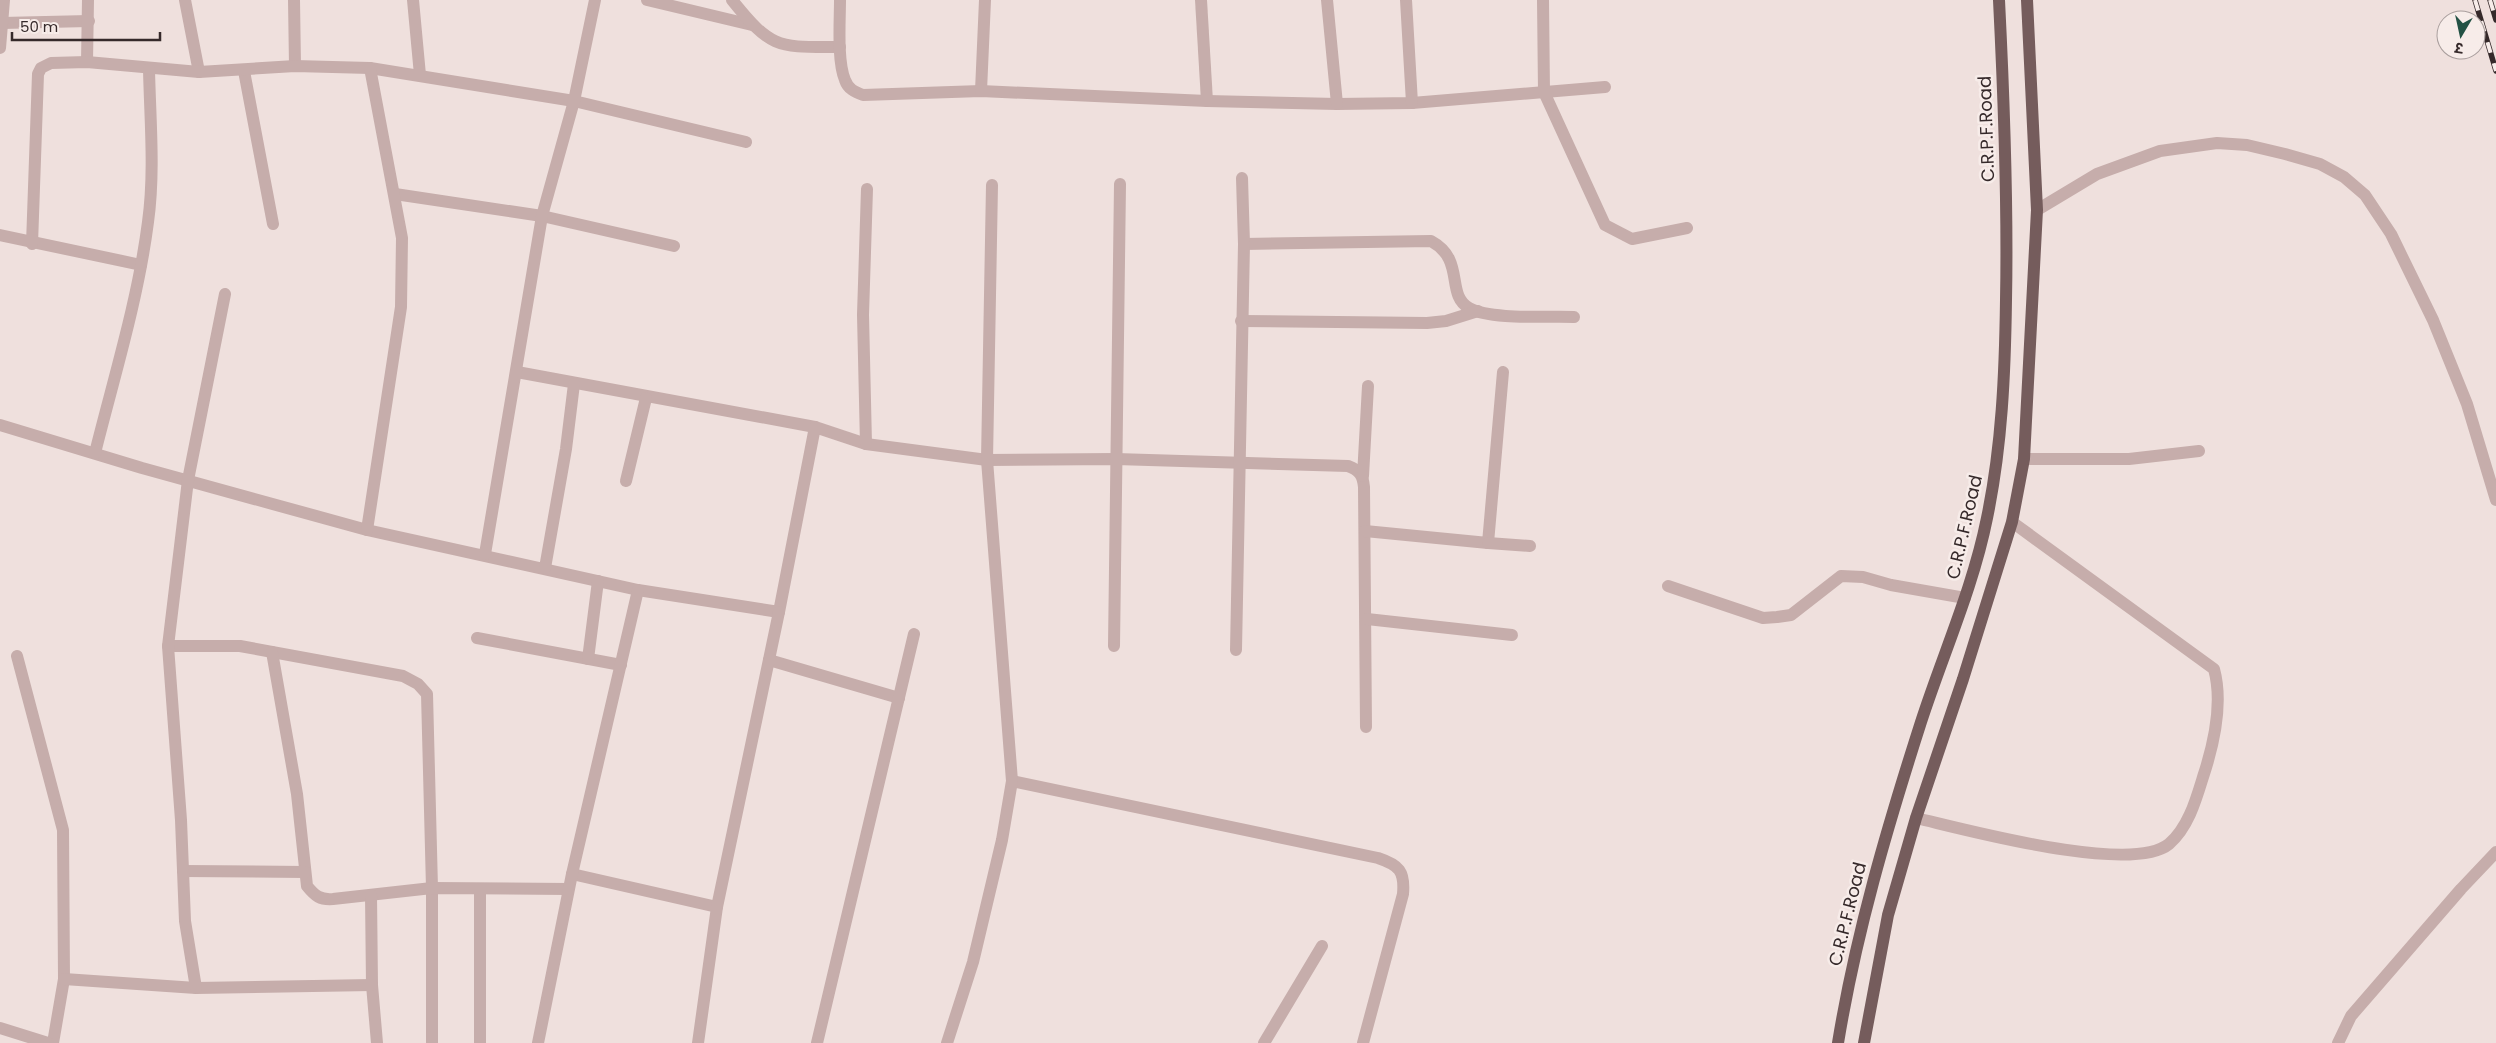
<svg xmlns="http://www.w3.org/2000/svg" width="2496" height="1043" viewBox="0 0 2496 1043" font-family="Poppins,'Noto Sans Devanagari',sans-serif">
<rect width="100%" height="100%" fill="#efe0dd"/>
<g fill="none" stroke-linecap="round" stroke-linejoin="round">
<g stroke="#c6adab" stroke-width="12">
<path d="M 185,0 L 199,72"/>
<path d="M 294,0 L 295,66"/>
<path d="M 413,0 L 420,75"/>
<path d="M 647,0 L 752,25"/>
<path d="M 732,0 C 772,50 778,47 840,47"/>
<path d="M 840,0 C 840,21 837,61 845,80 C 848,89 855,92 863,95 L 981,91 L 1207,101 L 1337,104 L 1412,103 L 1605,87"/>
<path d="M 1201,0 L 1207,101"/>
<path d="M 1327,0 L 1337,104"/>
<path d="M 1406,0 L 1412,103"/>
<path d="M 1543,0 L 1544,92 L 1605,225 L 1632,239 L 1687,228"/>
<path d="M 2,23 L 89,21"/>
<path d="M 0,48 L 4,0"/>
<path d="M 87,62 L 88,0"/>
<path d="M 244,71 L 273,224"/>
<path d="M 981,91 L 985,0"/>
<path d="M 395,194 L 542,216 L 674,246"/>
<path d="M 2037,210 L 2097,174 L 2160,151 L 2217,143 L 2247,145 L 2285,154 L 2320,164 L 2344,177 L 2365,195 L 2391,234 L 2433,320 L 2467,404 L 2496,500"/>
<path d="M 0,235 L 141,265"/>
<path d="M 32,244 L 38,74 L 41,68 L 51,63 L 87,62 L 199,72 L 295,66 L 370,68 L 574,101 L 746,142"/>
<path d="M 1244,244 L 1431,241 C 1466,260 1445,294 1469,308 C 1490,320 1548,316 1574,317"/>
<path d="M 1241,321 L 1427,323 L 1446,321 L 1478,311"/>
<path d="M 517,372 L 815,427"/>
<path d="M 0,425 L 142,468 L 367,530 L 638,590 L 779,612 L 815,427 L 866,444 L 987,460 L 1116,459 L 1348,466 C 1359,470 1363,475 1364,487 L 1366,727"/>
<path d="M 866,444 L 863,315 L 867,189"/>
<path d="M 95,453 C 114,377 138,300 148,222 C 155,172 150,119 149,69"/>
<path d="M 2024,459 L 2129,459 L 2199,451"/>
<path d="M 1363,476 L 1368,386"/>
<path d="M 626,481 L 646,398"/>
<path d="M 367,530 L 401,307 L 402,238 L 370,68"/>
<path d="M 1365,531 L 1488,543 L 1503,372"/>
<path d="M 1488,543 L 1530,546"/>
<path d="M 485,554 L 542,216 L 574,101 L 595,0"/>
<path d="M 545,568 L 566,449 L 574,384"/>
<path d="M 1668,586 L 1763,618 L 1777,617 L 1791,615 L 1841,576 L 1863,577 L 1891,585 L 1965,598"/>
<path d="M 1367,619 L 1512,635"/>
<path d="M 477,638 L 621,665"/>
<path d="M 168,646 L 240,646 L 403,676 L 418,684 L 427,694 L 432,888 L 432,1043"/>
<path d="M 1114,646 L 1120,184"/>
<path d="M 1236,650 L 1244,244 L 1242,178"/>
<path d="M 272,652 L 297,794 L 307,886 C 315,896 320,900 333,899 L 432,888 L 568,889"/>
<path d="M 17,656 L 63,830 L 64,979 L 53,1043"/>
<path d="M 588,659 L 598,581"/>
<path d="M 769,660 L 899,698"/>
<path d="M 1012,781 L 1378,858 C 1399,865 1405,871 1403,894 L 1363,1043"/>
<path d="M 1916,818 C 1964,829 2131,875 2169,844 C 2188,828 2196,800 2203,777 C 2214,744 2223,702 2214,669 L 2012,522"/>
<path d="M 183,871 L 305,872"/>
<path d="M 572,874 L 717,907"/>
<path d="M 371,895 L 372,985 L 377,1043"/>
<path d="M 64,979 L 196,988 L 372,985"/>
<path d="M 196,988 L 185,921 L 181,820 L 168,646 L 188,480 L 225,294"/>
<path d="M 0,1028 L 48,1043"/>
<path d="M 480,1043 L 480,889"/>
<path d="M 538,1043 L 572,874 L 638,590"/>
<path d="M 698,1043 L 717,907 L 779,612"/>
<path d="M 817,1043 L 914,634"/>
<path d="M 947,1043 L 973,962 L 1002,840 L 1012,781 L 987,460 L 992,185"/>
<path d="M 1264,1043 L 1322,946"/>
<path d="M 2338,1043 L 2351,1016 L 2461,889 L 2496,852"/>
</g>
<g stroke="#755c5c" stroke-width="12">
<path d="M 1838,1043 C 1856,933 1887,828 1921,722 C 1943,654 1973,588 1987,518 C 2002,446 2005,373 2006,300 C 2008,200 2004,100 1999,0"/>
<path d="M 1864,1043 L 1888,915 L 1916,818 L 1963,679 L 2012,522 L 2024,459 L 2037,210 L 2027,0"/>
</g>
<g stroke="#35292a" stroke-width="5.5">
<g id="rail">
<path d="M 2475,0 L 2496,71"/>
<path d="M 2490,0 L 2496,20"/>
</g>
</g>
<use href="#rail" stroke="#f7ece9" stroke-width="4" stroke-dasharray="11" stroke-linecap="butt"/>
</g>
<g text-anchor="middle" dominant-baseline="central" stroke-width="5" stroke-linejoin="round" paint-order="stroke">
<g font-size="18" fill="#35292a" stroke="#f7ece9">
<text transform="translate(1986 129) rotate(-92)">C.R.P.F.Road</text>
<text transform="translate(1964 527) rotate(-77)">C.R.P.F.Road</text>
<text transform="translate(1847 914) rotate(-76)">C.R.P.F.Road</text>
</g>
</g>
<g transform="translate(2461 35) rotate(189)"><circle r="24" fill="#f7ece9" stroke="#a99e9d"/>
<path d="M0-4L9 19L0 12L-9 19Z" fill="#235144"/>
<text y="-8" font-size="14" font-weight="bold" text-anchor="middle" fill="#35292a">उ</text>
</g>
<path d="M12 32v8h148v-8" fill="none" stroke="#35292a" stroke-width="2.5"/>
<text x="20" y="32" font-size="15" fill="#35292a" stroke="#f7ece9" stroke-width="4" paint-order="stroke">50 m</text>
</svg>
